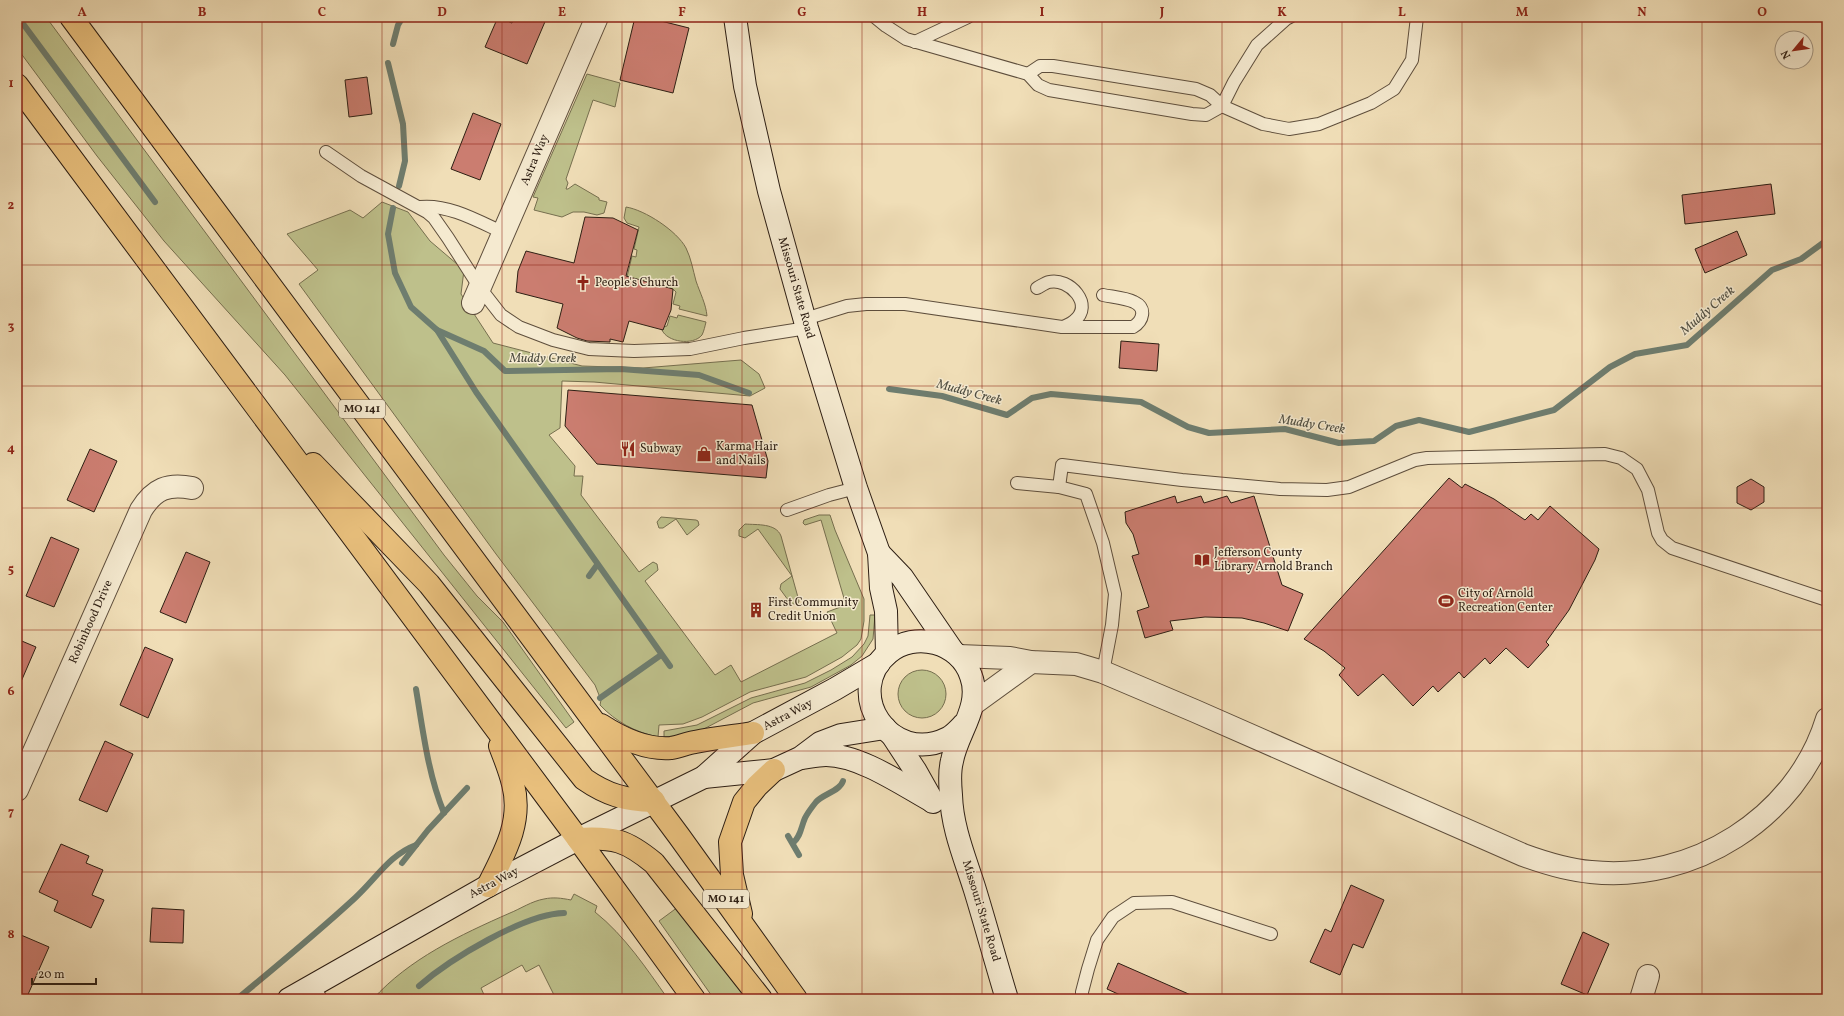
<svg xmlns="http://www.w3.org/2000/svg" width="1844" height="1016" viewBox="0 0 1844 1016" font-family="Vollkorn,serif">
<rect width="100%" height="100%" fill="#f0deb7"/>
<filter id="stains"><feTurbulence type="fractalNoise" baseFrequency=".005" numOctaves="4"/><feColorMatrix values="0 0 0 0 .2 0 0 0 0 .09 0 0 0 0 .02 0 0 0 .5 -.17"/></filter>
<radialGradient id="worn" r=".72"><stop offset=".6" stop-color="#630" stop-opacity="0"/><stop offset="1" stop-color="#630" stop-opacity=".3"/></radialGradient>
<g fill="#bec08b" stroke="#766f4f">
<path d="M 17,17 L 46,17 L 444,555 L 477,596 L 503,622 L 574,722 L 566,728 L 285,375 L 164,241 L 97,156 L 17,48 Z"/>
<path d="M 587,74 L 620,83 L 615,107 L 593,100 L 566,179 L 568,183 L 566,189 L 568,189 L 575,184 L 599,198 L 599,200 L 607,202 L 604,213 L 597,215 L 584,212 L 573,212 L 562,217 L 534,210 L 538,198 L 533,197 Z"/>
<path d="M 382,202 L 408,212 L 430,241 L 464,270 L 461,294 L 493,343 L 582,366 L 643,368 L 741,360 L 759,374 L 765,388 L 750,396 L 594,382 L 562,381 L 560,428 L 549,435 L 575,466 L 574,476 L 583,476 L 581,495 L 639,572 L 653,562 L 657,564 L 658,570 L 645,581 L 715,675 L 731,665 L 741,682 L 837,633 L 827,612 L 846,605 L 821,520 L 805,525 L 803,523 L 804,520 L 819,515 L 830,515 L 835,530 L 864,599 L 864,621 L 861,639 L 857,645 L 842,657 L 806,677 L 750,692 L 702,717 L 683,724 L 659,725 L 658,737 C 635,732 616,722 600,705 L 601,700 L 595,685 L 496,554 L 299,284 L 318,270 L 287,234 L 350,210 L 363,218 Z"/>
<path d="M 626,207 C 645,210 677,231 686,248 C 691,258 693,270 696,281 C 700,293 706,304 707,316 L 679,309 L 680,306 L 673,304 L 676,292 L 674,290 L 627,277 L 632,256 L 636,257 L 637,250 L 634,249 L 639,227 L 627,223 L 624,218 Z"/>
<path d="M 678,315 L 706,322 C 705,326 704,331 702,335 C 693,346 667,342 662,330 L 663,327 L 667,326 L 670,316 L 677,318 Z"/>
<path d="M 661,517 L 696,520 L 698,521 L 699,525 L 687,535 L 676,519 L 663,528 L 659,528 L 657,522 Z"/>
<path d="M 745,524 C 757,525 776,523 781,536 L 799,601 L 798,604 L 791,604 L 780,589 L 781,584 L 792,576 L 758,529 L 745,538 L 739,536 L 739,530 Z"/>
<path d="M 870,615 L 875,615 L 873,639 L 862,656 L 851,665 L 811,687 L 753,703 L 700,731 L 675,736 L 664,737 L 664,731 L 697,725 L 751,698 L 805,683 L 831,670 L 852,657 L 864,644 L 868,636 Z"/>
<circle cx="922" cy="694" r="24"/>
<path d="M 574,894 L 597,906 L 595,912 C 625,936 646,968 668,999 L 556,999 L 539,965 L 526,972 L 522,965 L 481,988 L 485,997 L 482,999 L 373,999 C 409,959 460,935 510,913 C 520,909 532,901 544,899 C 553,897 561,898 571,900 Z"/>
<path d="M 678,907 L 748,999 L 714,999 L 659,921 Z"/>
</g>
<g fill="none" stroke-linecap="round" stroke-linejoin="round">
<g stroke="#6e7d6f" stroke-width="6">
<path d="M 18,17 L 155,202"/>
<path d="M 393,44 L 398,25 L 403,17"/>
<path d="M 388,63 L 403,124 L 405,161 L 399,186"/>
<path d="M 393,208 L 388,234 L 395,273 L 411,307 L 437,330 L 484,351 L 505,371 L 621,369 L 699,375 L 749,393"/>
<path d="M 437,330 L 476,392 L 670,666"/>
<path d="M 889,389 L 942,396 L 1007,415 L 1032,398 L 1051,394 L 1141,402 L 1188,427 L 1209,433 L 1285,429 L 1339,443 L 1374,441 L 1396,426 L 1419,420 L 1469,432 L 1554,410 L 1610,367 L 1635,354 L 1687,345 L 1772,270 L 1801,259 L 1827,240"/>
<path d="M 589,576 L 597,565"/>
<path d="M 416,689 C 423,731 428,774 444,813"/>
<path d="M 600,698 L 661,655"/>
<path d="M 788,836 L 799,855"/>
<path d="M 793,843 C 801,836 801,827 805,818 C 808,812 812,807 816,802 C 823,794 840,791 843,781"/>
<path d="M 402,863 L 428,830 L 467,788"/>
<path d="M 419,986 C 450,959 524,914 564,913"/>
<path d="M 237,999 C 277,966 317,933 355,898 C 376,879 389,855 416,845"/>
</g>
</g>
<g fill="#cb7d70" stroke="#2d1e13">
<path d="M 498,17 L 512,23 L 514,17 L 547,17 L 527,64 L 485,47 Z"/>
<path d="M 635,17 L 645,17 L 689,28 L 673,93 L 620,80 Z"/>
<path d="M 367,77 L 372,114 L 349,117 L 345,80 Z"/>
<path d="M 473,113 L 501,124 L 480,180 L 451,169 Z"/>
<path d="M 1771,184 L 1775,214 L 1685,224 L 1682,195 Z"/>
<path d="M 585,217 L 613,218 L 638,230 L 626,276 L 673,289 L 671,310 L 663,330 L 629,321 L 623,342 L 610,339 L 610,342 L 587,341 L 577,338 L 557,328 L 563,304 L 516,292 L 518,271 L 526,251 L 574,263 Z"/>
<path d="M 1737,231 L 1747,255 L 1705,273 L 1695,249 Z"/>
<path d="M 1121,341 L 1159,344 L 1157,371 L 1119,368 Z"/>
<path d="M 568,390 L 752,405 L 768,461 L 766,478 L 597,464 L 565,426 Z"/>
<path d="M 90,449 L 117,461 L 94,512 L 67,500 Z"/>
<path d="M 1449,478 L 1462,488 L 1465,484 L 1494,499 L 1525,520 L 1531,514 L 1538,520 L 1550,506 L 1599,549 L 1595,560 L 1569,610 L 1546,642 L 1549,645 L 1528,668 L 1506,648 L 1490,664 L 1485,658 L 1464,678 L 1459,672 L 1438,692 L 1433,686 L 1413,706 L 1383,674 L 1358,696 L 1339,675 L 1345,668 L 1324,651 L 1304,639 Z"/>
<path d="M 1751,479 L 1764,487 L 1764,502 L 1751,510 L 1737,503 L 1737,487 Z"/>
<path d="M 1175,496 L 1177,503 L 1201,496 L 1204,503 L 1227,496 L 1231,503 L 1254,496 L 1282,585 L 1303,594 L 1288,631 L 1264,623 L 1242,618 L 1205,617 L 1170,621 L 1173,630 L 1145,638 L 1137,611 L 1149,607 L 1132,556 L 1139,554 L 1133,534 L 1126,523 L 1125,512 Z"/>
<path d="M 51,537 L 79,549 L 54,607 L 26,596 Z"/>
<path d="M 186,552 L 210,562 L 186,623 L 160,612 Z"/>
<path d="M 17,639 L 36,647 L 17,691 Z"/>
<path d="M 145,647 L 173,659 L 148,718 L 120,705 Z"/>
<path d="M 105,741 L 133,754 L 107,812 L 79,800 Z"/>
<path d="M 61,844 L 89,856 L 86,863 L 103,870 L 92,895 L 104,900 L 91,928 L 54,911 L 58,901 L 39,892 Z"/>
<path d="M 1351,885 L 1384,900 L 1363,948 L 1353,944 L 1340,975 L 1310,962 L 1325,929 L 1331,932 Z"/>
<path d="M 152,908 L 184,910 L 183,943 L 150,942 Z"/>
<path d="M 1583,932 L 1609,944 L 1587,995 L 1561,984 Z"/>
<path d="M 21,935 L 49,947 L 26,999 L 17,999 L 17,945 Z"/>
<path d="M 1118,963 L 1200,999 L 1129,999 L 1107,989 Z"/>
</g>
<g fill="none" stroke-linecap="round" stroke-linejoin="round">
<g stroke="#5e4e3c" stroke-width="14">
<g id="lane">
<path d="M 875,17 L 886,26 L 906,39 L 1028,74 L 1038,85 L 1049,90 L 1192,114 L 1206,115 L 1222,106 L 1234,82 L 1257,45 L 1286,19 L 1290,17"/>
<path d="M 915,42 L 968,17"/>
<path d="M 1028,74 L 1040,66 L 1053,66 L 1196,89 L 1210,95 L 1222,106 L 1263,124 L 1289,129 L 1319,124 L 1371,103 L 1394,89 L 1412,60 L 1417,17"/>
<path d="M 326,152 L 361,176 L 427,212 L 434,218 L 448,238 L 480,288 L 501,315 L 519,327 L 553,340 L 589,349 L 634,351 L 690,349 L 744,338 L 807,328"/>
<path d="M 420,207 C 449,204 478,221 504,233"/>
<path d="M 1037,288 C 1041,286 1045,283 1049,282 C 1069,277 1095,305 1074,321 C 1071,324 1067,325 1063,327"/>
<path d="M 805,319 L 847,306 L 866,304 L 905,304 L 1062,327 L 1133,327 C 1143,321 1147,308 1134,302 C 1126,298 1113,297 1103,295"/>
<path d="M 1017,483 L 1059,487 L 1086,494 L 1103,543 L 1115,594 L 1112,625 L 1103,672"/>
<path d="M 1059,487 L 1062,465 L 1182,480 L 1280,489 L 1327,490 L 1349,487 L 1415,460 L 1427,458 L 1605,454 L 1621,458 L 1637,469 L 1648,490 L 1658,533 L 1662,540 L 1672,548 L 1827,600"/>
<path d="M 787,510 L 829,495 L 856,488"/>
<path d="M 313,984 L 321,999"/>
<path d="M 1082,999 L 1082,992 L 1088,969 L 1097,940 L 1113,917 L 1134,903 L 1172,902 L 1271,934"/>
</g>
</g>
<g stroke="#5e4e3c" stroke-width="24">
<g id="street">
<path d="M 473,303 L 597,17"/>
<path d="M 959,656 L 1010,658 L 1031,662 L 1076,664 L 1103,672 L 1195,711 L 1523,855 C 1545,863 1567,870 1591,872 C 1692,883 1797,818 1827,719"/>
<path d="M 973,704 L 1031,662"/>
<path d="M 17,790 L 141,510 C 154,489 168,483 192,488"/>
<path d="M 1641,999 L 1648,976"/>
</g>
</g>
<g stroke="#2d1e13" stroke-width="24">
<g id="secondary">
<path d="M 735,17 L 745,86 L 769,191 L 807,328 L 856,488 L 879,553 L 881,588 L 886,611 L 887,654"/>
<path d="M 879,553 L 902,577 L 952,650"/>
<path d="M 964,724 C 960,728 954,735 948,738 C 890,767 842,692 888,653 C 915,630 960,642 971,676 C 982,706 957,733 952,761 C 949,772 950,784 951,795 C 952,828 965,858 975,890 C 986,926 996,963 1007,999"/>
<path d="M 892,735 L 915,770 L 933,802"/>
<path d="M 801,758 C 809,757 818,755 826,755 C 860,755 903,785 932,801"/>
<path d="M 704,777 L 774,770 L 800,758 L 820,743 L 841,735 L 885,728"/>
<path d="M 289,999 L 488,886 L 578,839 L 704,777 L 753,733 L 835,689 L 879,663"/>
</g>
</g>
<g stroke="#2d1e13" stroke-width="24">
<g id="highway">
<path d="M 71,17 L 679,836 L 796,999"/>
<path d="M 17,85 L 578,839 L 694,999"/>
<path d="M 313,464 L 429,584 L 584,779 C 607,795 625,800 654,801"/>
<path d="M 601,725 C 621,738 646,750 671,748 C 679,747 687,743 695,742 C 714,738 734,736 753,733"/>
<path d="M 578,839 C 614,837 626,840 654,863 L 761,999"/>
<path d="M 488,886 C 504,854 523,822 513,784 C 510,771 505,759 500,746"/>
<path d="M 741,914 L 732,875 L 730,842 L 744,802 L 757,786 L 774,770"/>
</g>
</g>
<use href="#lane" stroke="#f5ead0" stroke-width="12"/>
<use href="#street" stroke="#f5ead0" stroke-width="22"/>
<use href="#secondary" stroke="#f5ead0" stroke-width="22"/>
<use href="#highway" stroke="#e8bf7c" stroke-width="22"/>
</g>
<path fill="none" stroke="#8f2418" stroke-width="1" stroke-opacity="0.55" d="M 142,17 L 142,999M 262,17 L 262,999M 382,17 L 382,999M 502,17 L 502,999M 622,17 L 622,999M 742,17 L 742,999M 862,17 L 862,999M 982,17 L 982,999M 1102,17 L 1102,999M 1222,17 L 1222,999M 1342,17 L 1342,999M 1462,17 L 1462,999M 1582,17 L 1582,999M 1702,17 L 1702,999M 17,144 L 1827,144M 17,265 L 1827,265M 17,386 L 1827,386M 17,508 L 1827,508M 17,630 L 1827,630M 17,751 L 1827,751M 17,872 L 1827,872"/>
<defs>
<g id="church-bare" transform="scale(1.2)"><path d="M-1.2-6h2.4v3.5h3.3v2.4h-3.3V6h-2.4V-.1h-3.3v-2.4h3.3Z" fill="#8f2418" stroke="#f5ead0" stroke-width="2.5" paint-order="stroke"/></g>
<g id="restaurant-bare" transform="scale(1.2)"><path d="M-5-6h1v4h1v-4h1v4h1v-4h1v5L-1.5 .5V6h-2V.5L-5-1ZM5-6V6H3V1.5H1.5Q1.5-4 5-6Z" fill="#8f2418" stroke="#f5ead0" stroke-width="2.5" paint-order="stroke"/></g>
<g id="shop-bare" transform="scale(1.2)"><path d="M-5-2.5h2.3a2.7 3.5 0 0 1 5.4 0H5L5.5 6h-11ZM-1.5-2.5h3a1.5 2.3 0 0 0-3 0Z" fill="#8f2418" stroke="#f5ead0" stroke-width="2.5" paint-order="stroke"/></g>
<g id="library-bare" transform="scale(1.2)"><path d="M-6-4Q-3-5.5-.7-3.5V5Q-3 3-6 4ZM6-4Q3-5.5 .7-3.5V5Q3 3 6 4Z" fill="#8f2418" stroke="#f5ead0" stroke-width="2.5" paint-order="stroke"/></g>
<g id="stadium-bare" transform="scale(1.2)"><path d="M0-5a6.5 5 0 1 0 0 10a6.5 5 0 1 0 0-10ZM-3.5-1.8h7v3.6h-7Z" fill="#8f2418" stroke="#f5ead0" stroke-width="2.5" paint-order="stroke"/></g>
<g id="building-bare" transform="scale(1.2)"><path d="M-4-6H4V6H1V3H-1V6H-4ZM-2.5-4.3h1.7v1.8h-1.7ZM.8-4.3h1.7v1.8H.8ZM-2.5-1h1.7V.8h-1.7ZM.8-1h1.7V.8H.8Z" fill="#8f2418" stroke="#f5ead0" stroke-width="2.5" paint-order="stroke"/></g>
</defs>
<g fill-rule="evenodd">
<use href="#church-bare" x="583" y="283"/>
<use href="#restaurant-bare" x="628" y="449"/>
<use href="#shop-bare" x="704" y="454"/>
<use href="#library-bare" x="1202" y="560"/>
<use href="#stadium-bare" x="1446" y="601"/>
<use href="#building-bare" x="756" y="610"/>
</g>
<g text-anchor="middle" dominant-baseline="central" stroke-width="3" stroke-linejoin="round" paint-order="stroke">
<g fill="#f5ead0" stroke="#695b4c" stroke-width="1">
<rect x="339" y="400" width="46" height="18" rx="3"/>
<rect x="703" y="890" width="46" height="18" rx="3"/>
</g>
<g font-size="11" font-weight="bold" fill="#2d1e13">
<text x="362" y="409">MO 141</text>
<text x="726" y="899">MO 141</text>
</g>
<g font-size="12" fill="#2d1e13" stroke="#f5ead0">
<text transform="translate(535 160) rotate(-67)">Astra Way</text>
<text transform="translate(796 288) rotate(74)">Missouri State Road</text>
<text transform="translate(91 622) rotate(-66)">Robinhood Drive</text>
<text transform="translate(788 715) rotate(-28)">Astra Way</text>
<text transform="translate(494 883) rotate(-28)">Astra Way</text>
<text transform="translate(981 911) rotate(73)">Missouri State Road</text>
</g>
<g font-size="12" fill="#2d1e13" stroke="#f5ead0" text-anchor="start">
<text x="595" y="283">People's Church</text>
<text x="716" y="447">Karma Hair<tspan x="716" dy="14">and Nails</tspan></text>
<text x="640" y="449">Subway</text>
<text x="1214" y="553">Jefferson County<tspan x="1214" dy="14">Library Arnold Branch</tspan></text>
<text x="1458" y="594">City of Arnold<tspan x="1458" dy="14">Recreation Center</tspan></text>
<text x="768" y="603">First Community<tspan x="768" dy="14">Credit Union</tspan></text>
</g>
<g font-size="13" font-style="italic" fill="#4e4d41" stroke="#f5ead0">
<text transform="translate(1708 311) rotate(-41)">Muddy Creek</text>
<text x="543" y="359">Muddy Creek</text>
<text transform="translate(969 393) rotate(15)">Muddy Creek</text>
<text transform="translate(1312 425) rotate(9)">Muddy Creek</text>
</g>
</g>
<rect width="1844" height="1016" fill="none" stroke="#f0deb7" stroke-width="44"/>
<g transform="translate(1794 50) rotate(241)"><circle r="19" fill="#f5ead0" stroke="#a59884"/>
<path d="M0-3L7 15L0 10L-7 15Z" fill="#8f2418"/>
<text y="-6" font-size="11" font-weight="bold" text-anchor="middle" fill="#2d1e13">N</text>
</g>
<path d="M32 978v6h64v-6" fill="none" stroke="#2d1e13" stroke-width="2"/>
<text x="38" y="978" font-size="12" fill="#2d1e13" stroke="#f5ead0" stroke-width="3" paint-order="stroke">20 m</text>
<rect x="22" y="22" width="1800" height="972" fill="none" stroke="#8f2418" stroke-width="1.5"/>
<g font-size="13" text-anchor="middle" font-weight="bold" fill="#8f2418">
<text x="82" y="16">A</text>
<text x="202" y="16">B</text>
<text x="322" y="16">C</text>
<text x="442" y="16">D</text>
<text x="562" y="16">E</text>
<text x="682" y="16">F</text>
<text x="802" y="16">G</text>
<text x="922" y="16">H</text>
<text x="1042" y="16">I</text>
<text x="1162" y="16">J</text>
<text x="1282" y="16">K</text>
<text x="1402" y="16">L</text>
<text x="1522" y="16">M</text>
<text x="1642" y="16">N</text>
<text x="1762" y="16">O</text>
<text x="11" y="87">1</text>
<text x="11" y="209">2</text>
<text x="11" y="330">3</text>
<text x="11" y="452">4</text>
<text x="11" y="573">5</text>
<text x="11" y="695">6</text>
<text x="11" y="816">7</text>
<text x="11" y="938">8</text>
</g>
<rect width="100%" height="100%" filter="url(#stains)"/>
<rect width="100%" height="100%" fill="url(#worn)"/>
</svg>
